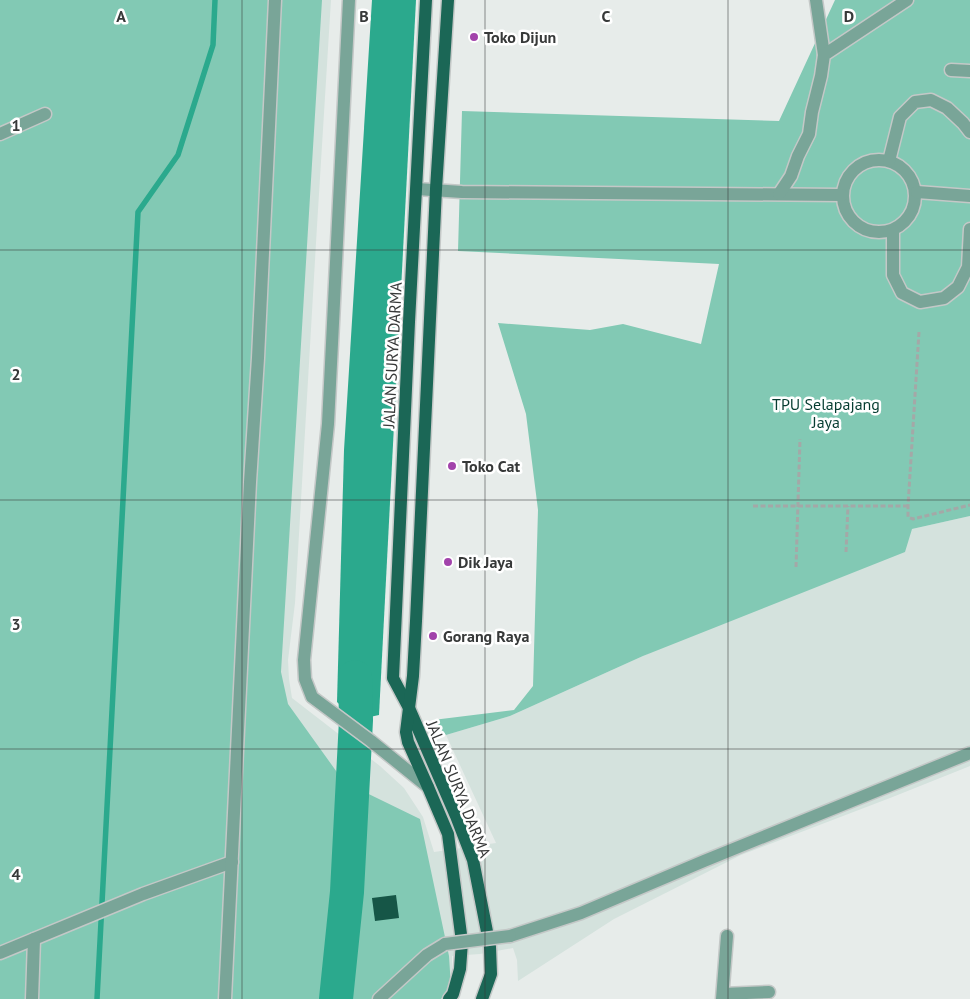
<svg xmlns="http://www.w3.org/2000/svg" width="970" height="999" viewBox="0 0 970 999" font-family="'PT Sans',sans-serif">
<rect width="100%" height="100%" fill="#e7ecea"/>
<path fill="#d4e2dd" d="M 0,0 L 331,0 L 317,226 L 295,603 L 288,660 L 289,679 L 292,698 L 380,766 L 404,788 L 423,817 L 434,852 L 496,843 L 446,735 L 510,716 L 643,656 L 912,529 L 970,516 L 970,766 L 890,798 L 741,855 L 614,919 L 518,981 L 517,960 L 513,948 L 480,954 L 452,956 L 452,987 L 442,999 L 0,999 Z"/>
<g fill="#82c9b4">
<path d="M 0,0 L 322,0 L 281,672 L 288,704 L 344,782 L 420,819 L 449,956 L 451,987 L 441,999 L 0,999 Z"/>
<path d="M 835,0 L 970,0 L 970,516 L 912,529 L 905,552 L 643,656 L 510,716 L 446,735 L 433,720 L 514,710 L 533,686 L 538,510 L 526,414 L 498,323 L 590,330 L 623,324 L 701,344 L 719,264 L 458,251 L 462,111 L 779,121 Z"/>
</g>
<path fill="#2ba98d" d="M 372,0 L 416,0 L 379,715 L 356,720 L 337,702 L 344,450 Z"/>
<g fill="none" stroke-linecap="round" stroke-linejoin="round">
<path stroke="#2ba98d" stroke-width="5.5" d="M 97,999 L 138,212 L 178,155 L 213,45 L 215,0"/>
<path stroke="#2ba98d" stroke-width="34" d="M 336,999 L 347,892 L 356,720 L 355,677"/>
</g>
<path fill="#165647" d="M 396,895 L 399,918 L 375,921 L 372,898 Z"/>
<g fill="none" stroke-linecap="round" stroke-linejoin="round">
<g stroke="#c4c8c7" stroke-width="15">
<g id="minor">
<path d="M 349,0 L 328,424 L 304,660 L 305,679 L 312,697 L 371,741 L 428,787"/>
<path d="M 816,0 L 824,55"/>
<path d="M 951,70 L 970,71"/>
<path d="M 0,134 L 45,114"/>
<circle cx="879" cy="196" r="36"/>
<path d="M 889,161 L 900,117 L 915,102 L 931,100 L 947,108 L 963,123 L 970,132"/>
<path d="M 417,189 L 462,192 L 842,195"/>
<path d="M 917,192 L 970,196"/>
<path d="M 779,194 L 791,176 L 798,156 L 809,134 L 812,112 L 821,76 L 824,55 L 907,0"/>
<path d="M 893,231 L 893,275 L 902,293 L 920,302 L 944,298 L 958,287 L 968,267 L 970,229"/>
<path d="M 510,936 L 581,913 L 704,861 L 970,753"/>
<path d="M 0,953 L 143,894 L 232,862"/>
<path d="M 723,994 L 769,992"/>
<path d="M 32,999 L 34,939"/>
<path d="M 225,999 L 250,482 L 258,358 L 275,0"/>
<path d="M 379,999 L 427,955 L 445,944"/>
<path d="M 722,999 L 727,936"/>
</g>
</g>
<g stroke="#c4c8c7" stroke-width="15">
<g id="major">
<path d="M 426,0 L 409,322 L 393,678 L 409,708 L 456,816 L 473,860 L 490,947 L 491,974 L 482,999"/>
<path d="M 448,0 L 436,189 L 416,621 L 413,676 L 406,732 L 408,742 L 428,787 L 448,834 L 462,942 L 460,969 L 453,994 L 449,999"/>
</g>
</g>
<g stroke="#a4a8a7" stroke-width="3" stroke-dasharray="5 2.5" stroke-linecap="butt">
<path d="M 919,332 L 908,506 L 908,517 L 913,519 L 970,505"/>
<path d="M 753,506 L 908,506"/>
<path d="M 846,552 L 848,506"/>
<path d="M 796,567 L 800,439"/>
</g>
<use href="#minor" stroke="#79a598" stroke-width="12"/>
<use href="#major" stroke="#1b6756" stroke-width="12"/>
<g stroke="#c4c8c7" stroke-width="15" stroke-linecap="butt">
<path id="minor-bridge" d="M 445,944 L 510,936"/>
</g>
<use href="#minor-bridge" stroke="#79a598" stroke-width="12"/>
</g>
<path fill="none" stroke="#373939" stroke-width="1" stroke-opacity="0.55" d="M 242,0 L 242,999M 485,0 L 485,999M 728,0 L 728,999M 0,250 L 970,250M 0,500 L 970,500M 0,749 L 970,749"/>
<g fill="#a243ab" stroke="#fff" stroke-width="2">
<circle cx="474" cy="37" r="5"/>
<circle cx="452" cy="466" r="5"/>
<circle cx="448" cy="562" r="5"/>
<circle cx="433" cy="636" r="5"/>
</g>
<g text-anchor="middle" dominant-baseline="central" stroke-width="5" stroke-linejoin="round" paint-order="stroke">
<g font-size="16" font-weight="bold" fill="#373939" stroke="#fff" text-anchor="start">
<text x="484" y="37">Toko Dijun</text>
<text x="462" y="466">Toko Cat</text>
<text x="458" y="562">Dik Jaya</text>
<text x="443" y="636">Gorang Raya</text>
</g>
<g font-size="16" fill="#373939" stroke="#fff">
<text transform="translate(392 355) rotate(-87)">JALAN SURYA DARMA</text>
<text transform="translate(459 789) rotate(68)">JALAN SURYA DARMA</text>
</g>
<g font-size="16" fill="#063d31" stroke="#fff">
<text x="826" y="404">TPU Selapajang<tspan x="826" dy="18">Jaya</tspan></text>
</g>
</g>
<g font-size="16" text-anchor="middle" font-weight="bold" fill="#373939" stroke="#fff" stroke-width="5" stroke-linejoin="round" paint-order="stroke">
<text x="121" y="22">A</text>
<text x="364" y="22">B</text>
<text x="606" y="22">C</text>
<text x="849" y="22">D</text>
<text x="16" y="131">1</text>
<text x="16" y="380">2</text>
<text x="16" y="630">3</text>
<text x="16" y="880">4</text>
</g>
</svg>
